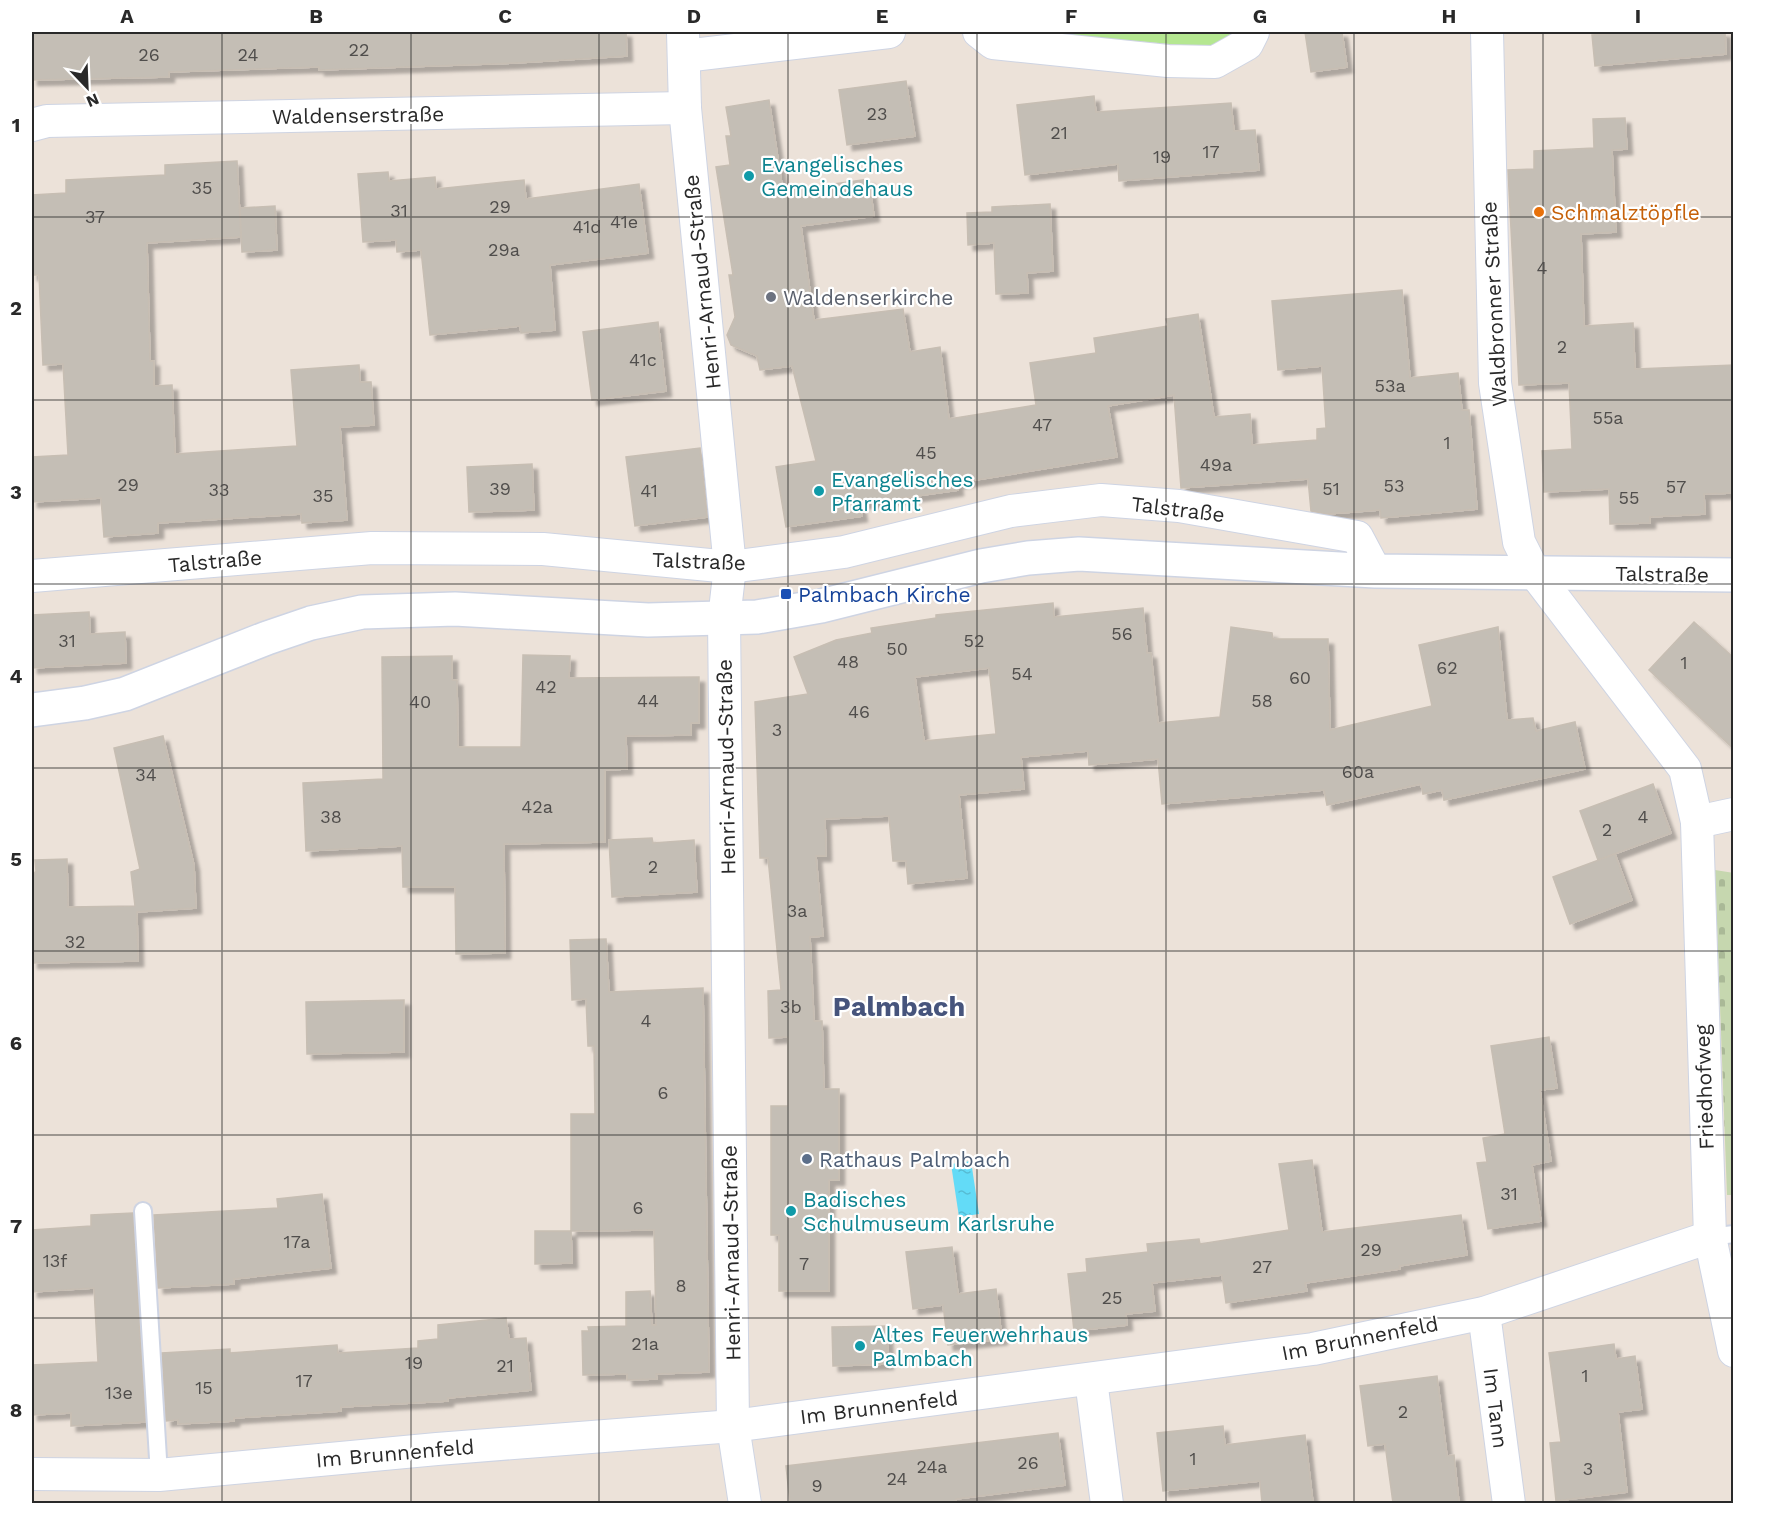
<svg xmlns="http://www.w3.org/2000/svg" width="1765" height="1535" viewBox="0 0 1765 1535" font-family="'Work Sans',sans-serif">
<defs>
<pattern id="cemetery-stones" width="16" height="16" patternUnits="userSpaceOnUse" patternTransform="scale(1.5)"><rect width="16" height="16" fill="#c6d7af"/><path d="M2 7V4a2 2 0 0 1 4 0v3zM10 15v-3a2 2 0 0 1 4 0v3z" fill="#aab997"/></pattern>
<pattern id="water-ripples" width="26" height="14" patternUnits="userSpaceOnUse" patternTransform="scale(1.5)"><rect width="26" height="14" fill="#63dbf7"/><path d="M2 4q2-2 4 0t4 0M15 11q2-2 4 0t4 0" fill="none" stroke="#56bcd4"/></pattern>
<filter id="shadow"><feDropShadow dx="5.5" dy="5.5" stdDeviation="1.5" flood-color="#0004"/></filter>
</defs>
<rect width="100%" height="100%" fill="#ece2d9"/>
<path fill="#b5e791" d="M 1031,32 L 1238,32 L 1217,45 L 1181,45 Z"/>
<path fill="url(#cemetery-stones)" d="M 1715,870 L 1734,873 L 1734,1195 L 1727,1195 Z"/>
<path fill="url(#water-ripples)" d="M 971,1161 L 979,1214 L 959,1217 L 951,1164 Z"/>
<g fill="#c4beb5" stroke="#c7beb3" stroke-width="1.5" fill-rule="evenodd" filter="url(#shadow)">
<path d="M 32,32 L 626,32 L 627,56 L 515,63 L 319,70 L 319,67 L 285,68 L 169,72 L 169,77 L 32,80 Z"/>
<path d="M 1305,32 L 1342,32 L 1347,67 L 1311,72 Z"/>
<path d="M 1630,32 L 1725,32 L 1726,54 L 1595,66 L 1592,35 Z"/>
<path d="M 906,81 L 915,136 L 847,145 L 839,90 Z"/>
<path d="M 1094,96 L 1096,112 L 1231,103 L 1234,131 L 1255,130 L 1259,170 L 1119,181 L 1118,164 L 1025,175 L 1017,105 Z"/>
<path d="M 769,100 L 783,191 L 869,179 L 874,216 L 801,226 L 814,320 L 903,309 L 910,352 L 940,347 L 949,419 L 1036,405 L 1030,363 L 1096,353 L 1094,338 L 1168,326 L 1166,319 L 1198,314 L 1214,417 L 1250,414 L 1252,445 L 1317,440 L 1317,429 L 1326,428 L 1322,366 L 1278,370 L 1272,301 L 1402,290 L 1410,378 L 1458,373 L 1462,410 L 1469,410 L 1477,509 L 1381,518 L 1380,510 L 1327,514 L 1311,511 L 1308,479 L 1181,488 L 1174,395 L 1108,406 L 1117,457 L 957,483 L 958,490 L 860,504 L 862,516 L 786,527 L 776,467 L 816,461 L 792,366 L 760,370 L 757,356 L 731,345 L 727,335 L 735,317 L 729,275 L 733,275 L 716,167 L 730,165 L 726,136 L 731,136 L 726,107 Z"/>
<path d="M 1625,118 L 1627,149 L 1612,150 L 1616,232 L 1581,234 L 1584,326 L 1633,323 L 1635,369 L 1734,365 L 1734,493 L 1704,494 L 1705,514 L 1650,517 L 1650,523 L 1610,524 L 1609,489 L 1544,492 L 1542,451 L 1572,449 L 1569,383 L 1519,385 L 1508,170 L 1534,169 L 1534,151 L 1594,148 L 1593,119 Z"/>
<path d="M 237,161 L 241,237 L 147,243 L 150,361 L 154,361 L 154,386 L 172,385 L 175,454 L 297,446 L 291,370 L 359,365 L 360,382 L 371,382 L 374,425 L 340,427 L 347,520 L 302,523 L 301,514 L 158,523 L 158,533 L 104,537 L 101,498 L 32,502 L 32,457 L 68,455 L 63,364 L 43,365 L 39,275 L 32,275 L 32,195 L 66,193 L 66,180 L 165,175 L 165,165 Z"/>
<path d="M 388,172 L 389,181 L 435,177 L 436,189 L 524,180 L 526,199 L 639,184 L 648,253 L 550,265 L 555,330 L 521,333 L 520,326 L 430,335 L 421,250 L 397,252 L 396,240 L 363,242 L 358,174 Z"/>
<path d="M 1050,204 L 1053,271 L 1027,273 L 1028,293 L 996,294 L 994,243 L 968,245 L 967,213 L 992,212 L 992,207 Z"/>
<path d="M 275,206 L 277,250 L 242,252 L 240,208 Z"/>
<path d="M 658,322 L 666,391 L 592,400 L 583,332 Z"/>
<path d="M 700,448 L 707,517 L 635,526 L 626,457 Z"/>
<path d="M 532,464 L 534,510 L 469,512 L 467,467 Z"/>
<path d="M 1053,603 L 1054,617 L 1143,608 L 1147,653 L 1151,653 L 1158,723 L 1220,717 L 1231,627 L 1272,633 L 1273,639 L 1328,639 L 1330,730 L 1432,706 L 1419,645 L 1498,627 L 1507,720 L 1533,718 L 1536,731 L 1575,722 L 1585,769 L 1444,800 L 1442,790 L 1423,794 L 1421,784 L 1327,805 L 1324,790 L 1162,804 L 1158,759 L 1089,765 L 1088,751 L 1021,757 L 1024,789 L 959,795 L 967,878 L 908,884 L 906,861 L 893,861 L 889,816 L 825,819 L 826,856 L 816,856 L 823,936 L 810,937 L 814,1021 L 822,1021 L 824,1089 L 839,1089 L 839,1180 L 829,1180 L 829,1291 L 779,1291 L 779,1235 L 771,1235 L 771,1106 L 788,1106 L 788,1037 L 769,1038 L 768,991 L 781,990 L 768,858 L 760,858 L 755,702 L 808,694 L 794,657 L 836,640 L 872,633 L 871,628 L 936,618 L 936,615 ZM 989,668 L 996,734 L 924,741 L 915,677 Z"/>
<path d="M 89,612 L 90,634 L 125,632 L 126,663 L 32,668 L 32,615 Z"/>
<path d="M 1694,622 L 1734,658 L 1734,749 L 1649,670 Z"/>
<path d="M 523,655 L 570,656 L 569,678 L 699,677 L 699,723 L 691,723 L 691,735 L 626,736 L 627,769 L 605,770 L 605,842 L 504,844 L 505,953 L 456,954 L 455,887 L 403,887 L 402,846 L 306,851 L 303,783 L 383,779 L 382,657 L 452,656 L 452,680 L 457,680 L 458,747 L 521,747 Z"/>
<path d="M 163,736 L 194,865 L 196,908 L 137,912 L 138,961 L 32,963 L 32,877 L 36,871 L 35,860 L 67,859 L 68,907 L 135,906 L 131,872 L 140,869 L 114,748 Z"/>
<path d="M 1653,784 L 1671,833 L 1598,860 L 1580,811 Z"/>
<path d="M 652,838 L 653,843 L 694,840 L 697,892 L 612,897 L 609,840 Z"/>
<path d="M 1615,854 L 1632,900 L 1570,924 L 1553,877 Z"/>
<path d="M 606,939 L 609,992 L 703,988 L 709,1372 L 656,1374 L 657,1379 L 627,1380 L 627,1374 L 583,1375 L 582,1331 L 589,1331 L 588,1327 L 626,1326 L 626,1292 L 650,1291 L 652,1325 L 656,1325 L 654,1230 L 571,1231 L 571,1114 L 595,1114 L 594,1046 L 588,1046 L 586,999 L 572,1000 L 570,940 Z"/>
<path d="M 404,1000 L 404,1052 L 307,1054 L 306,1002 Z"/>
<path d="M 1549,1037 L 1557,1088 L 1540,1090 L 1551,1161 L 1532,1165 L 1541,1221 L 1488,1229 L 1477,1163 L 1487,1162 L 1483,1138 L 1505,1134 L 1491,1046 Z"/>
<path d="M 1312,1160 L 1322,1232 L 1461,1215 L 1467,1255 L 1399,1266 L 1400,1269 L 1305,1283 L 1307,1291 L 1226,1303 L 1222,1275 L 1152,1283 L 1155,1311 L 1126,1314 L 1127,1325 L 1074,1331 L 1068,1274 L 1087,1272 L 1086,1259 L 1148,1252 L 1147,1244 L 1199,1239 L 1200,1244 L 1289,1230 L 1279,1164 Z"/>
<path d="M 322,1194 L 331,1268 L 234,1279 L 234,1284 L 158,1288 L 154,1215 L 278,1208 L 277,1199 Z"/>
<path d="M 133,1213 L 145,1422 L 71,1426 L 71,1413 L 32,1415 L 32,1365 L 98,1362 L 94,1288 L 32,1292 L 32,1230 L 91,1226 L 91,1215 Z"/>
<path d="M 535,1231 L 571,1231 L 572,1263 L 535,1264 Z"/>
<path d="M 952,1247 L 958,1294 L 996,1289 L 1002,1339 L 948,1345 L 943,1305 L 913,1309 L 906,1252 Z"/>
<path d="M 506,1318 L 509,1339 L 526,1338 L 531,1390 L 448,1398 L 448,1401 L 341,1407 L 341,1411 L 234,1418 L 234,1421 L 178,1424 L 178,1420 L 166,1421 L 162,1353 L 230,1349 L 230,1353 L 337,1345 L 338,1353 L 418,1348 L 418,1341 L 438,1339 L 438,1325 Z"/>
<path d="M 887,1326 L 888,1364 L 833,1366 L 832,1327 Z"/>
<path d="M 1614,1344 L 1616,1359 L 1635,1356 L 1642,1409 L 1618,1412 L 1627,1492 L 1556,1501 L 1550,1443 L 1561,1442 L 1549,1353 Z"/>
<path d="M 1437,1376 L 1447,1456 L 1454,1455 L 1459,1503 L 1393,1503 L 1385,1444 L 1368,1446 L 1360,1386 Z"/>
<path d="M 1223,1426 L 1225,1445 L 1305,1435 L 1313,1503 L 1262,1503 L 1260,1481 L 1163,1491 L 1157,1433 Z"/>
<path d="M 1058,1433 L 1065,1485 L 956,1499 L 956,1503 L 790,1503 L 786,1466 Z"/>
</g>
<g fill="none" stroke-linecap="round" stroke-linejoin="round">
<g stroke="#ced4e3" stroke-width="20">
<g id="service">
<path d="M 143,1211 L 159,1475"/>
<path d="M 1710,1237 L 1734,1234"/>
</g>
</g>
<g stroke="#ced4e3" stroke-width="34">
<g id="minor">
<path d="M 683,32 L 685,108 L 730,567 L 724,619 L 733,1426 L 745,1504"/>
<path d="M 979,32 L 993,43 L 1168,61 L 1215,62 L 1247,44 L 1253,32"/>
<path d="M 1487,32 L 1495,383 L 1519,542 L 1534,572 L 1685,769 L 1697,822 L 1710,1237 L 1734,1351"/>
<path d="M 684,56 L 889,32"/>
<path d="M 32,125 L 47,121 L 685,108"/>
<path d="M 32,576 L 372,548 L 543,549 L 730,567 L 844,552 L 1011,511 L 1101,500 L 1179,506 L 1357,537 L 1375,571"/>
<path d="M 1697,822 L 1734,814"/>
<path d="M 1484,1313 L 1509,1504"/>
<path d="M 1091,1380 L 1107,1504"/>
<path d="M 32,1474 L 159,1475 L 437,1449 L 733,1426 L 1313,1349 L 1484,1313 L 1710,1237"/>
</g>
</g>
<g stroke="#ced4e3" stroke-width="36">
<path id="secondary" d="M 32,710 L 85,703 L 125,694 L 267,638 L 311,623 L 362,612 L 455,609 L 648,620 L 757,617 L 821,606 L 981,566 L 1028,558 L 1079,554 L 1375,571 L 1734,575"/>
</g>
<use href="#service" stroke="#fff" stroke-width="16"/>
<use href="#minor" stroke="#fff" stroke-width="32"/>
<use href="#secondary" stroke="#fff" stroke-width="33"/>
</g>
<path fill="none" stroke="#292929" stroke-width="1.5" stroke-opacity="0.55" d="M 222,32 L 222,1504M 411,32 L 411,1504M 599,32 L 599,1504M 788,32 L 788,1504M 977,32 L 977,1504M 1166,32 L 1166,1504M 1354,32 L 1354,1504M 1543,32 L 1543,1504M 32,217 L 1734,217M 32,400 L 1734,400M 32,584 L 1734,584M 32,768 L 1734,768M 32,951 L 1734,951M 32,1135 L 1734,1135M 32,1318 L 1734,1318"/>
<g fill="#0f9aa8" stroke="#fff" stroke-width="2">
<circle cx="749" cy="176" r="6"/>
<circle cx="819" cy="491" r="6"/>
<circle cx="791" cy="1211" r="6"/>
<circle cx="860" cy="1346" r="6"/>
</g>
<circle fill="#e8710a" stroke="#fff" stroke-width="2" cx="1539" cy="212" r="6"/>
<circle fill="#6b7280" stroke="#fff" stroke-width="2" cx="771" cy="297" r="6"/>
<rect fill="#1a4fb4" stroke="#fff" stroke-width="2" x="780" y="588" width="12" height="12" rx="3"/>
<circle fill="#5c6f8a" stroke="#fff" stroke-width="2" cx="807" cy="1159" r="6"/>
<g text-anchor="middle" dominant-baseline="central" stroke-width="4.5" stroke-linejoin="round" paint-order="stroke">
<g font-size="18" fill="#504e4c">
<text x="359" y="49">22</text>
<text x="149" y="54">26</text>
<text x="248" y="54">24</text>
<text x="877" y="113">23</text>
<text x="1059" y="132">21</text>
<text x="1211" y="151">17</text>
<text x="1162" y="156">19</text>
<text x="202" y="187">35</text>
<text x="500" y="206">29</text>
<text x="399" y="210">31</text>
<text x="95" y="216">37</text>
<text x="624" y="221">41e</text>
<text x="587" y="226">41d</text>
<text x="504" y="249">29a</text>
<text x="1542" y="267">4</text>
<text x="1562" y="346">2</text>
<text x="643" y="359">41c</text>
<text x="1390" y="385">53a</text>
<text x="1608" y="417">55a</text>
<text x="1042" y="424">47</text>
<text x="1447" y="442">1</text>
<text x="926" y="452">45</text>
<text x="1216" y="464">49a</text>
<text x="128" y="484">29</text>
<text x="1394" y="485">53</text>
<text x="1676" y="486">57</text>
<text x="500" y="488">39</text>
<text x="1331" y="488">51</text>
<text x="219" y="489">33</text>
<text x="649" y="490">41</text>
<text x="323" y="495">35</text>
<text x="1629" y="497">55</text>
<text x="1122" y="633">56</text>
<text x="67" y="640">31</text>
<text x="974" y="640">52</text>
<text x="897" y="648">50</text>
<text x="848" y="661">48</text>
<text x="1684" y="662">1</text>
<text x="1447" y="667">62</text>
<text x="1022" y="673">54</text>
<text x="1300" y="677">60</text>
<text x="546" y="686">42</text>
<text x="648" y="700">44</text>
<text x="1262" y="700">58</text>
<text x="420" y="701">40</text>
<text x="859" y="711">46</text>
<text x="777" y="729">3</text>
<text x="1358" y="771">60a</text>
<text x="146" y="774">34</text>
<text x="537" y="806">42a</text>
<text x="331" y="816">38</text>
<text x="1643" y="816">4</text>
<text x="1607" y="829">2</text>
<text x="653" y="866">2</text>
<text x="797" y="910">3a</text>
<text x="75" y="941">32</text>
<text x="791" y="1006">3b</text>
<text x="646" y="1020">4</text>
<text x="663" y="1092">6</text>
<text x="1509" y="1193">31</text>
<text x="638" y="1207">6</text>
<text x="297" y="1241">17a</text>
<text x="1371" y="1249">29</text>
<text x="55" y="1260">13f</text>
<text x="804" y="1263">7</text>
<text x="1262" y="1266">27</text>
<text x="681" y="1285">8</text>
<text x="1112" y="1297">25</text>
<text x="645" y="1343">21a</text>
<text x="414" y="1362">19</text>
<text x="505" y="1365">21</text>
<text x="1585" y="1375">1</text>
<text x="304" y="1380">17</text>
<text x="204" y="1387">15</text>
<text x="119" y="1392">13e</text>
<text x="1403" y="1411">2</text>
<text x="1193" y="1458">1</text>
<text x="1028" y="1462">26</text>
<text x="932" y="1466">24a</text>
<text x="1588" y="1468">3</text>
<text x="897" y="1478">24</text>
<text x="817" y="1485">9</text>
</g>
<g font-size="21" fill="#292929" stroke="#fff">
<text transform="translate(358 115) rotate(-1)">Waldenserstraße</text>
<text transform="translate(702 282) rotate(-96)">Henri-Arnaud-Straße</text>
<text transform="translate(1494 304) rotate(-93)">Waldbronner Straße</text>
<text transform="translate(1178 509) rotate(7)">Talstraße</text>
<text transform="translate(215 561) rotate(-5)">Talstraße</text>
<text transform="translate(699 561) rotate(2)">Talstraße</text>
<text transform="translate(1662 574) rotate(1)">Talstraße</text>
<text transform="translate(726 767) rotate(-91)">Henri-Arnaud-Straße</text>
<text transform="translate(1704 1087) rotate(-92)">Friedhofweg</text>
<text transform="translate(731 1253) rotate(-91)">Henri-Arnaud-Straße</text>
<text transform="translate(1360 1338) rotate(-11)">Im Brunnenfeld</text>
<text transform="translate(879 1407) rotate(-7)">Im Brunnenfeld</text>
<text transform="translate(1496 1408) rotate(83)">Im Tann</text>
<text transform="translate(395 1453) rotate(-5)">Im Brunnenfeld</text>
</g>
<g font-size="21" fill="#0d838f" stroke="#fff" text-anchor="start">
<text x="761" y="164">Evangelisches<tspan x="761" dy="24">Gemeindehaus</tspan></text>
<text x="831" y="479">Evangelisches<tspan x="831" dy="24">Pfarramt</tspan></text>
<text x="803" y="1199">Badisches<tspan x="803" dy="24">Schulmuseum Karlsruhe</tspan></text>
<text x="872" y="1334">Altes Feuerwehrhaus<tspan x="872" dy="24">Palmbach</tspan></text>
</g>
<g font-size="21" fill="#c56008" stroke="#fff" text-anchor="start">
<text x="1551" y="212">Schmalztöpfle</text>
</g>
<g font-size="21" fill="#5b616d" stroke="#fff" text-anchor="start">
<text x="783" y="297">Waldenserkirche</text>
</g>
<g font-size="21" fill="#164399" stroke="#fff" text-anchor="start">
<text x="798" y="594">Palmbach Kirche</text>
</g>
<g font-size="21" fill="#4e5e75" stroke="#fff" text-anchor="start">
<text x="819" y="1159">Rathaus Palmbach</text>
</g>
<g font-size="27" font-weight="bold" fill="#46547c" stroke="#fff">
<text x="899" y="1007">Palmbach</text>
</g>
</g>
<rect width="1765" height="1535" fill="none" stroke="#ffffff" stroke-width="66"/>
<g transform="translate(87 87) rotate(157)" stroke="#ffffff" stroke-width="4.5" paint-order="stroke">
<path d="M0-4.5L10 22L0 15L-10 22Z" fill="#292929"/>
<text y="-9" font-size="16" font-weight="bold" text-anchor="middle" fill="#292929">N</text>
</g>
<rect x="33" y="33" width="1699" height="1469" fill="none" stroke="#292929" stroke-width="2"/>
<g font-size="20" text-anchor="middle" font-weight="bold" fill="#292929">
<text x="127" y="23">A</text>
<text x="316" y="23">B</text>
<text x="505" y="23">C</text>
<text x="694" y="23">D</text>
<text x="882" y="23">E</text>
<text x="1071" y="23">F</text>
<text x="1260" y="23">G</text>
<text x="1449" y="23">H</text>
<text x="1638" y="23">I</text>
<text x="16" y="132">1</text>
<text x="16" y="315">2</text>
<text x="16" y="499">3</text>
<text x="16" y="683">4</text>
<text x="16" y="866">5</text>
<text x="16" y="1050">6</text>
<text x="16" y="1233">7</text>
<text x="16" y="1417">8</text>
</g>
</svg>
